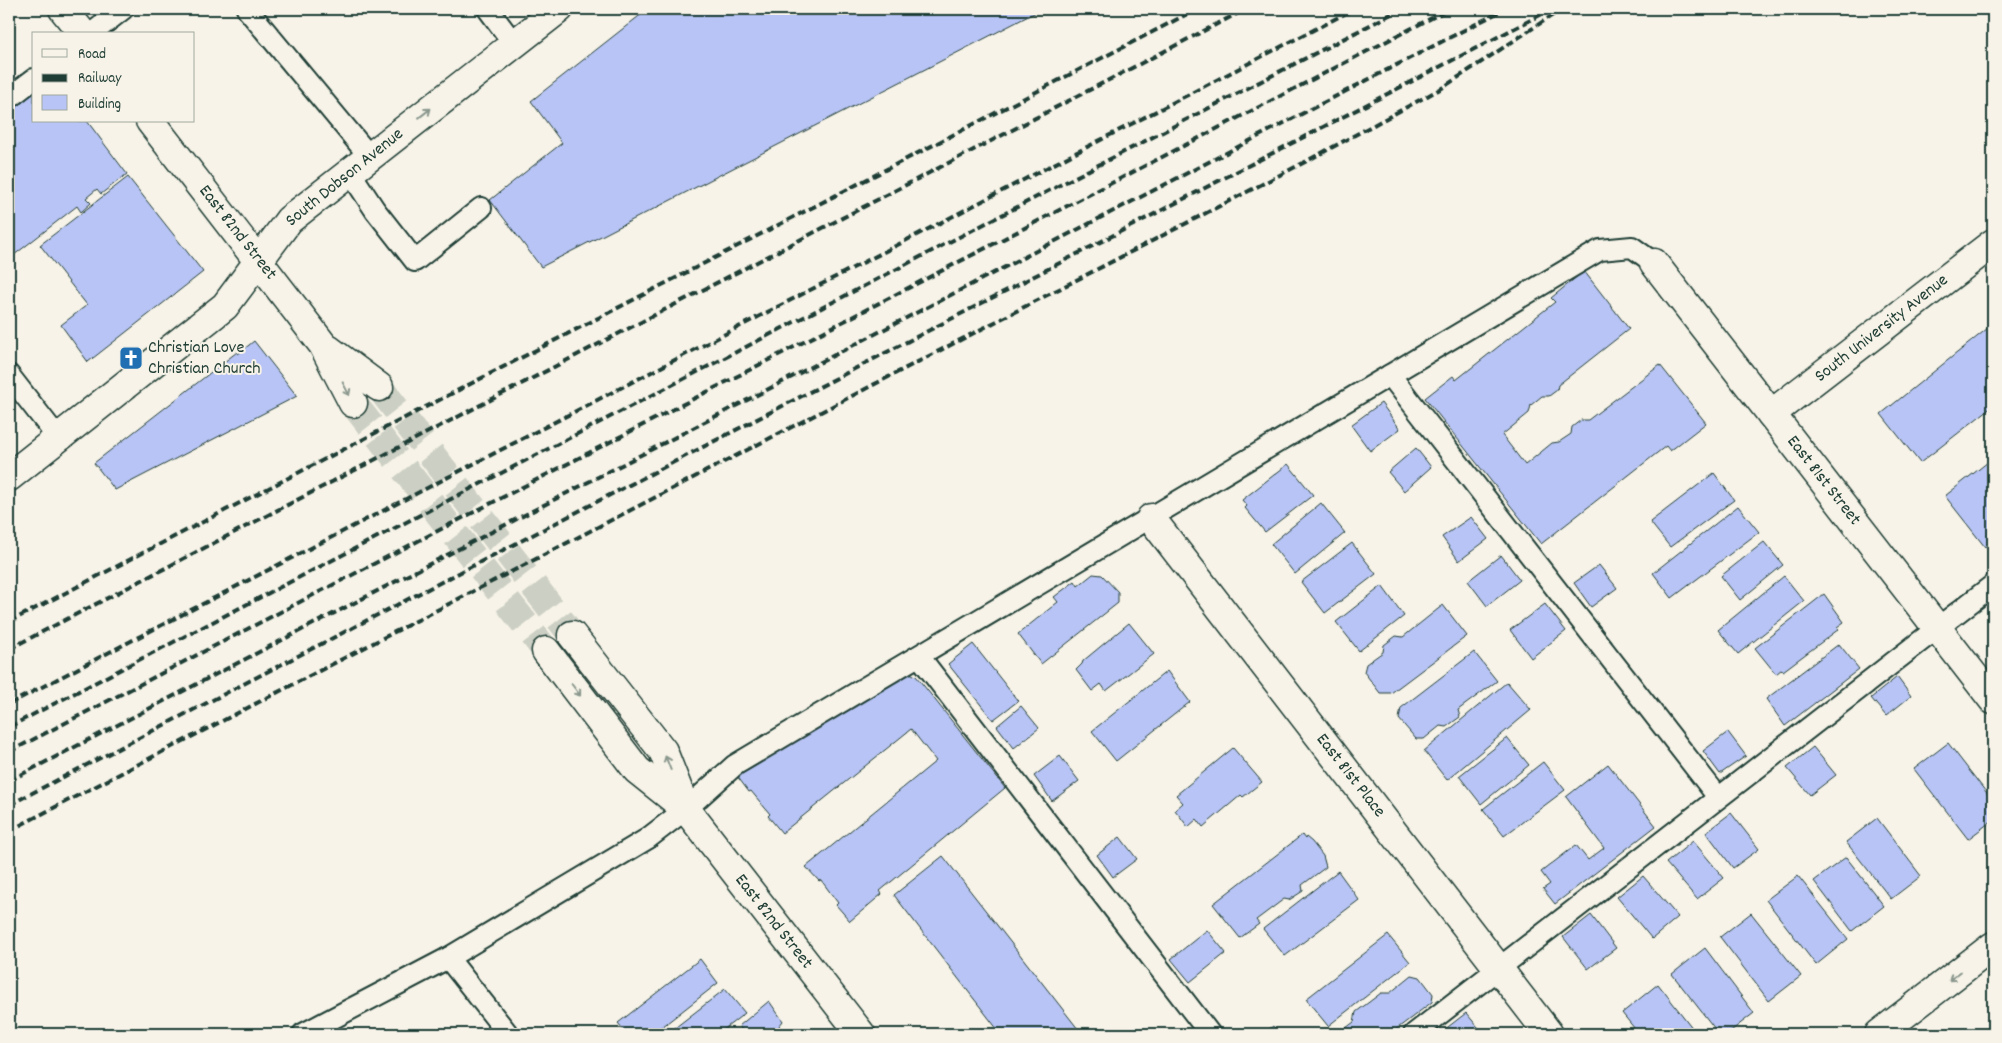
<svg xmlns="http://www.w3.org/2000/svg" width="2002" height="1043" viewBox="0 0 2002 1043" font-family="Dekko,sans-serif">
<rect width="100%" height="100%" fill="#f7f3e8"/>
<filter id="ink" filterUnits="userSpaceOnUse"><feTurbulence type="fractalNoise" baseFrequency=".02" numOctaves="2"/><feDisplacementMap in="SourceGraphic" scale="10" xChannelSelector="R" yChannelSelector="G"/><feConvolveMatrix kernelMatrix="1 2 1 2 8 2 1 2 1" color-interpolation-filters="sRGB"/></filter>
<g filter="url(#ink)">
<g fill="#b8c4f5" stroke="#1f3d34">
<path d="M 648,9 L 1042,9 L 541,267 L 490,200 L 562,143 L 531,101 Z"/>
<path d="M 34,93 L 34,121 L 87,121 L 127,174 L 101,194 L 97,189 L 86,198 L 91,203 L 81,212 L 77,206 L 9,259 L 9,113 Z"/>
<path d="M 128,177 L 203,272 L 88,362 L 61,325 L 87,305 L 40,245 Z"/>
<path d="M 1584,271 L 1629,329 L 1558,385 L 1557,390 L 1549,396 L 1542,396 L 1531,405 L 1529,413 L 1502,435 L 1525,465 L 1552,443 L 1559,442 L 1571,434 L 1572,427 L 1581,420 L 1588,420 L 1660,365 L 1706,423 L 1670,451 L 1666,446 L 1541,544 L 1425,398 L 1453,376 L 1456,380 L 1555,302 L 1551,298 Z"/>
<path d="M 1993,324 L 1993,406 L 1920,463 L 1881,414 Z"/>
<path d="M 254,341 L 297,396 L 115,490 L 94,463 L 237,352 L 238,354 Z"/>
<path d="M 1381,403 L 1400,429 L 1370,451 L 1351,425 Z"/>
<path d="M 1416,448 L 1431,467 L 1404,491 L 1388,472 Z"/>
<path d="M 1993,458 L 1993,540 L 1985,547 L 1945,496 Z"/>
<path d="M 1288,464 L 1313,495 L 1265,532 L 1245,508 L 1247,506 L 1242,500 Z"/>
<path d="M 1714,473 L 1734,500 L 1670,547 L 1650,522 Z"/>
<path d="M 1321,503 L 1345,533 L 1295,574 L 1271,544 Z"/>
<path d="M 1738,506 L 1759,532 L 1672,598 L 1653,573 Z"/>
<path d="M 1471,517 L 1488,539 L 1459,561 L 1442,537 Z"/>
<path d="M 1764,542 L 1783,565 L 1740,600 L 1721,576 Z"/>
<path d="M 1352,543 L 1376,574 L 1325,613 L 1301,582 Z"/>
<path d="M 1501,555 L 1520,580 L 1487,606 L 1468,581 Z"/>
<path d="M 1599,565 L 1617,588 L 1591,607 L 1574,583 Z"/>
<path d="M 1093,574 L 1102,575 L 1118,592 L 1118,603 L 1041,664 L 1018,634 L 1058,602 L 1054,597 L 1075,581 L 1078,586 Z"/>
<path d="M 1784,576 L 1804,601 L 1738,654 L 1718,630 Z"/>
<path d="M 1382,586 L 1404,616 L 1359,651 L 1336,622 Z"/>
<path d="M 1824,594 L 1844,622 L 1837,627 L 1839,629 L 1783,671 L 1782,669 L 1776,674 L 1755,648 Z"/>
<path d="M 1545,604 L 1566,631 L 1531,658 L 1510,630 Z"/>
<path d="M 1443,605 L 1467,636 L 1391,693 L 1380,693 L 1364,672 L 1366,664 L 1383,652 L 1384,645 L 1396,636 L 1403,637 Z"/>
<path d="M 1129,623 L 1154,654 L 1106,691 L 1101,684 L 1092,691 L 1076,670 L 1082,664 L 1083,661 Z"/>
<path d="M 973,644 L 1018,701 L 993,720 L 948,664 Z"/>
<path d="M 1839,644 L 1859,669 L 1785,726 L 1766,699 Z"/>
<path d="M 1474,652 L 1497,681 L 1458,710 L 1460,717 L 1446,727 L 1440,726 L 1424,739 L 1416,739 L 1399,719 L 1401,708 Z"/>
<path d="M 906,671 L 916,676 L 1005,788 L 880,891 L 882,894 L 850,921 L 836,905 L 838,903 L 821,880 L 819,881 L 806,867 L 936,761 L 911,729 L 782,833 L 768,816 L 770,814 L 751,791 L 749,792 L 737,776 Z"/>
<path d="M 1167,671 L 1190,702 L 1116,761 L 1092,731 Z"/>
<path d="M 1897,677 L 1911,696 L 1886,716 L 1871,698 Z"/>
<path d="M 1507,682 L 1531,710 L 1447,780 L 1424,751 Z"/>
<path d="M 1021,706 L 1039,728 L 1014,748 L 997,726 Z"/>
<path d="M 1728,732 L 1746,756 L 1720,774 L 1703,751 Z"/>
<path d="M 1507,738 L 1529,765 L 1481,804 L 1459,776 Z"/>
<path d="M 1948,743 L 1993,801 L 1993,820 L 1968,839 L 1914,769 Z"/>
<path d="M 1813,747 L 1836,775 L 1810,795 L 1787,768 Z"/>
<path d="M 1233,748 L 1262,782 L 1243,797 L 1241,795 L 1203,827 L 1197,819 L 1188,827 L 1175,810 L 1183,803 L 1176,795 Z"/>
<path d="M 1060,756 L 1079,781 L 1052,801 L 1034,776 Z"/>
<path d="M 1543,762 L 1565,790 L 1504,836 L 1483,809 Z"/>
<path d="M 1608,764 L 1656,826 L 1555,904 L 1543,889 L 1550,884 L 1541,872 L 1576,845 L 1588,860 L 1604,848 L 1566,797 Z"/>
<path d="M 1731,813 L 1759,849 L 1733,868 L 1706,832 Z"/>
<path d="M 1877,818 L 1921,876 L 1891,899 L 1846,842 Z"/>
<path d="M 1302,835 L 1305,839 L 1306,837 L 1312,842 L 1323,856 L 1326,867 L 1302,885 L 1303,891 L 1289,900 L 1284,899 L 1256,920 L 1259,924 L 1240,938 L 1213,904 Z"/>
<path d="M 1120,837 L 1137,859 L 1113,877 L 1097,855 Z"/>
<path d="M 1693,841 L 1724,878 L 1697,899 L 1666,863 Z"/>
<path d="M 943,856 L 1082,1034 L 1001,1034 L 894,895 Z"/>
<path d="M 1846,857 L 1884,906 L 1852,931 L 1814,881 Z"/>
<path d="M 1338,871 L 1359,900 L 1285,956 L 1263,929 Z"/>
<path d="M 1643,876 L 1678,917 L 1652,939 L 1617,897 Z"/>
<path d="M 1798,876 L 1848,939 L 1816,965 L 1766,900 Z"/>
<path d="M 1751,913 L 1801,976 L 1769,1001 L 1720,937 Z"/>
<path d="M 1591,915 L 1616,948 L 1588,969 L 1563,937 Z"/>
<path d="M 1207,930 L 1226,953 L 1190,982 L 1171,959 Z"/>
<path d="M 1388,935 L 1410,962 L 1328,1026 L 1306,999 Z"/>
<path d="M 1705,948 L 1754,1013 L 1727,1034 L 1719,1034 L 1672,974 Z"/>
<path d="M 700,959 L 718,983 L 653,1034 L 627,1034 L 618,1023 Z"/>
<path d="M 1412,975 L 1420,977 L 1433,994 L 1432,1002 L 1390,1034 L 1338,1034 L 1354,1022 L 1356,1012 L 1381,993 L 1390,993 Z"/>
<path d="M 1658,984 L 1697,1034 L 1639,1034 L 1622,1013 Z"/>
<path d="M 725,989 L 745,1013 L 718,1034 L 667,1034 Z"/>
<path d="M 769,1001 L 783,1021 L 779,1026 L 785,1034 L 745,1034 L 739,1026 Z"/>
<path d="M 1466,1013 L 1484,1034 L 1439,1034 Z"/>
<path d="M 1273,1026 L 1280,1034 L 1263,1034 Z"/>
</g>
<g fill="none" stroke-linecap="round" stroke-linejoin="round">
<g stroke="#cccfc4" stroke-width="28" stroke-dasharray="28 14" stroke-linecap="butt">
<path d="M 379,387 L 572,635"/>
<path d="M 353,403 L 546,651"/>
</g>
<g stroke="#1f3d34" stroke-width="24">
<g id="lane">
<path d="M 247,9 L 370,157"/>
<path d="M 488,9 L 514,44"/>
<path d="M 91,34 L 123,9"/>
<path d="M 9,98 L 34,79"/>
<path d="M 350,172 L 375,210 L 415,261 L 481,208"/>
<path d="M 9,375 L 58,438"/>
<path d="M 1390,375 L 1718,797"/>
<path d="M 919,656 L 1210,1034"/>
<path d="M 448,958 L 508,1034"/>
<path d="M 303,1034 L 448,958 L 647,839 L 686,809 L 735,765 L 1600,250 L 1632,247 L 1654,263"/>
<path d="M 1414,1034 L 1993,585"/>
</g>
</g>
<g stroke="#1f3d34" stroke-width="31">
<g id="street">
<path d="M 63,9 L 83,34"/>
<path d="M 150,121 L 323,345 L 353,403"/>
<path d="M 1654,263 L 1993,700"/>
<path d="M 328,349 L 379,387"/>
<path d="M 1771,414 L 1993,243"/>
<path d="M 9,477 L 225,306 L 289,220 L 559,9"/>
<path d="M 1151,518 L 1549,1034"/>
<path d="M 572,635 L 663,751 L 685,807"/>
<path d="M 546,651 L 637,770 L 686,809 L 861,1034"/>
<path d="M 1879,1034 L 1993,946"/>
</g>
</g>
<use href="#lane" stroke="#f7f3e8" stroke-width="20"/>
<use href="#street" stroke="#f7f3e8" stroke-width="28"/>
<g stroke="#1f3d34" stroke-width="4" stroke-dasharray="8 4" stroke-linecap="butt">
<path d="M 9,622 L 1197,9"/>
<path d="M 9,649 L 1246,9"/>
<path d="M 9,704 L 1354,9"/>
<path d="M 9,727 L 1401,9"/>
<path d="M 9,752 L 1449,9"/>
<path d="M 9,781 L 1505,9"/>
<path d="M 9,805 L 1550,10"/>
<path d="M 9,831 L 1305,162 L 1442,88 L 1562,9"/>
</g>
</g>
<defs><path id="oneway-shaft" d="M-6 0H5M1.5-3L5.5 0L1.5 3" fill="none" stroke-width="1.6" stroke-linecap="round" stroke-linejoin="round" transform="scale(1.25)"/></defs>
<g stroke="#8b988e">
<use href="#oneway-shaft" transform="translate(425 113) rotate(-38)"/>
<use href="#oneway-shaft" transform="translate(346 389) rotate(63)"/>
<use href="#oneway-shaft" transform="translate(576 690) rotate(53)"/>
<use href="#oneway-shaft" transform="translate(668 763) rotate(-111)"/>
<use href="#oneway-shaft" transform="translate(1955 976) rotate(142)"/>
</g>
</g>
<defs>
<g id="church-square" transform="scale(1.25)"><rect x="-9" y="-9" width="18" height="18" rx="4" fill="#1f6fb2" stroke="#f7f3e8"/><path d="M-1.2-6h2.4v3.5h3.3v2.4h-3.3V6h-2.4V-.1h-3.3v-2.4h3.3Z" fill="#fff"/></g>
</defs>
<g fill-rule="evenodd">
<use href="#church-square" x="131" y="358"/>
</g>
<g text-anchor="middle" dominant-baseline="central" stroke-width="4" stroke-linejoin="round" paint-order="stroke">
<g font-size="18" fill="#1f3d34" stroke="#f7f3e8">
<text transform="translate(345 178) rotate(-39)">South Dobson Avenue</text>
<text transform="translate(237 233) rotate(52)">East 82nd Street</text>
<text transform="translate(1882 329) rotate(-38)">South University Avenue</text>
<text transform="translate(1823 481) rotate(52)">East 81st Street</text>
<text transform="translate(1350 776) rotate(52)">East 81st Place</text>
<text transform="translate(773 922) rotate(52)">East 82nd Street</text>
</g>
<g font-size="18" fill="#1f3d34" stroke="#f7f3e8" text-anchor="start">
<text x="148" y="348">Christian Love<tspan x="148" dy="21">Christian Church</tspan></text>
</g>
</g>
<rect width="2002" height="1043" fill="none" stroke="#f7f3e8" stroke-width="30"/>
<rect x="15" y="15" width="1972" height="1013" fill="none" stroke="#1f3d34" stroke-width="2" filter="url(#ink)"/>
<rect x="32" y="32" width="162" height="90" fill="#f7f3e8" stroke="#a1aaa0"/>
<rect x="42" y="49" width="25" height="8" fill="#f7f3e8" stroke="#a1aaa0"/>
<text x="78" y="58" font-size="15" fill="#1f3d34">Road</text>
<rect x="42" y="74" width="25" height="8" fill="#1f3d34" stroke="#a1aaa0"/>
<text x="78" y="82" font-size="15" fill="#1f3d34">Railway</text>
<rect x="42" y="95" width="25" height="15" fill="#b8c4f5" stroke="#a1aaa0"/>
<text x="78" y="108" font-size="15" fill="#1f3d34">Building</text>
</svg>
